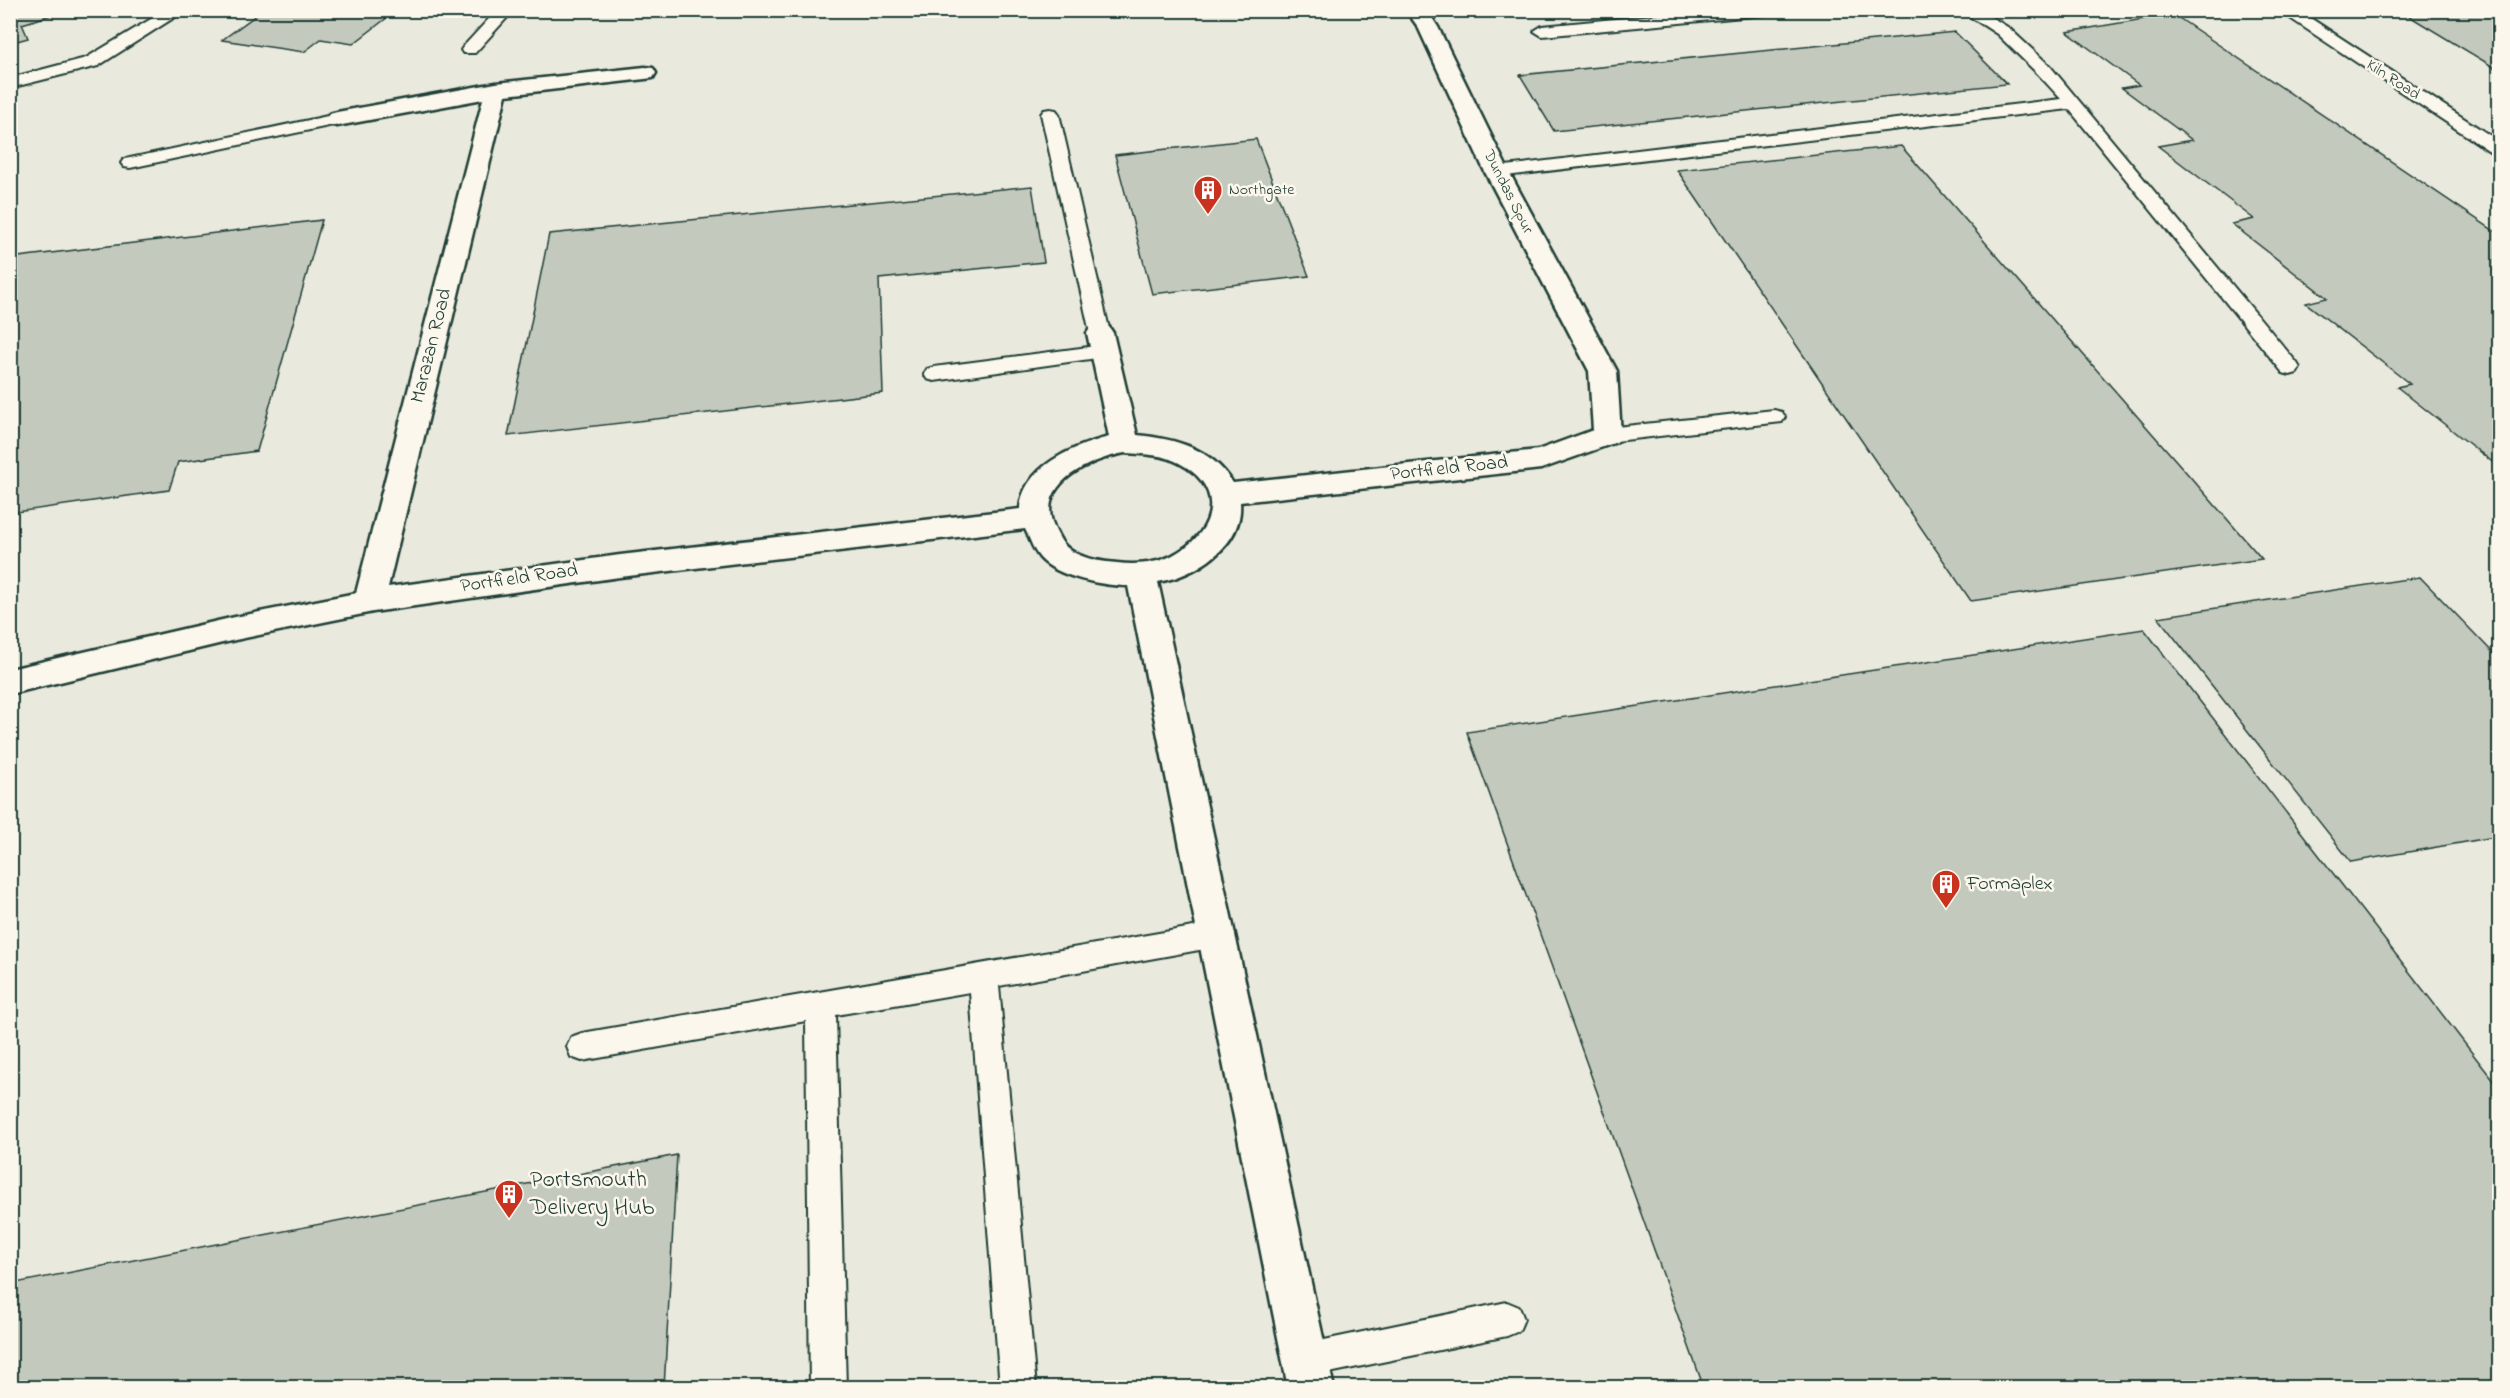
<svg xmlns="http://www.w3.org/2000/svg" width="2510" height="1398" viewBox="0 0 2510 1398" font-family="'Indie Flower',sans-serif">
<rect width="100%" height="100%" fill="#fbf7ec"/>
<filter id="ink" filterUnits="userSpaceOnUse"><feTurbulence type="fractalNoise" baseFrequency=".0167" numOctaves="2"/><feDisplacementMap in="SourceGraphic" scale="12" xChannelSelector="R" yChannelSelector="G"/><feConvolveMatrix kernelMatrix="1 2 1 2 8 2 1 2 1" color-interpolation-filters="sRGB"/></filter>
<g filter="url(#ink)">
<path fill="#eae9de" d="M 10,11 L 2499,11 L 2499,1387 L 11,1387 Z"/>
<g fill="#c4c9be" stroke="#1f3d34" stroke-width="1.5">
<path d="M 10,10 L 68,10 L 22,24 L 28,38 L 10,43 Z"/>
<path d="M 263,10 L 397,10 L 353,44 L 321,39 L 304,52 L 222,40 Z"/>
<path d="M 2399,10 L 2500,10 L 2500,71 Z"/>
<path d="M 2173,14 L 2500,235 L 2500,468 L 2397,387 L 2410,384 L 2306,303 L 2327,298 L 2232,224 L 2254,219 L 2158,146 L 2192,140 L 2122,88 L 2139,85 L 2067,32 Z"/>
<path d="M 1955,32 L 2007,84 L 1554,131 L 1520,75 Z"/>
<path d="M 1256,139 L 1309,276 L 1152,294 L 1115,155 Z"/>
<path d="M 1901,146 L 2262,559 L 1971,601 L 1677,170 Z"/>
<path d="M 1032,186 L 1044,262 L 879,279 L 883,393 L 508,436 L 549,234 Z"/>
<path d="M 322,220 L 257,451 L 178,462 L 169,490 L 10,513 L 10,258 Z"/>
<path d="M 2420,577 L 2500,660 L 2500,836 L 2351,862 L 2158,617 Z"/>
<path d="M 2144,629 L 2500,1089 L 2500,1388 L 1704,1388 L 1467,732 Z"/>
<path d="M 677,1155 L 664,1388 L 10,1388 L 10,1284 Z"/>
</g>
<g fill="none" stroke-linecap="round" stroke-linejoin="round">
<g stroke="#1f3d34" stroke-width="4">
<g id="service">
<path d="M 166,10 L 186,10 L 98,66 L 10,88 L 10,78 L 86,58 Z"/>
<path d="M 497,10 L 514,10 L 475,53 L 463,53 L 461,50 L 463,47 Z"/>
<path d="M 1708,10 L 1772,10 L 1764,15 L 1542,36 L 1534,31 L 1542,26 Z"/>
<path d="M 1960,10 L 1980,10 L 2009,28 L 2050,66 L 2297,363 L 2300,368 L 2297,373 L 2290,375 L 2283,373 L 2069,109 L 1497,177 L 1491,176 L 1488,172 L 1491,168 L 1497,167 L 2061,99 L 2038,74 L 1997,34 Z"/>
<path d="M 2278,10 L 2298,10 L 2500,142 L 2500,155 L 2494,154 Z"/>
<path d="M 1050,109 L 1056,110 L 1059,114 L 1110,333 L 1107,337 L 1100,339 L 1093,337 L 1090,333 L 1041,114 L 1044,110 Z"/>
<path d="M 337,114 L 343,115 L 346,119 L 343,123 L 130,168 L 124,167 L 121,163 L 124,159 L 130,158 Z"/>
<path d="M 1104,345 L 1111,346 L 1114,351 L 1111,356 L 934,381 L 927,379 L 924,374 L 927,369 L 934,367 Z"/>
<path d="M 1774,410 L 1782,412 L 1785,417 L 1782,422 L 1607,442 L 1599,440 L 1596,435 L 1599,430 L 1607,428 Z"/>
<path d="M 1216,923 L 1226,926 L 1230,935 L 1226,944 L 1216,947 L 999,986 L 1036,1388 L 1000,1388 L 970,992 L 836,1015 L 846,1388 L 810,1388 L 806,1021 L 582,1061 L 571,1057 L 567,1047 L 571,1037 L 582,1033 Z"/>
<path d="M 1507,1302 L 1519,1307 L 1524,1319 L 1519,1331 L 1507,1336 L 1305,1378 L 1293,1373 L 1288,1361 L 1293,1349 L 1305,1344 Z"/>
</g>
</g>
<g stroke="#1f3d34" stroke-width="5">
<path id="minor" d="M 1406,10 L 1427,10 L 1438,27 L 1509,172 L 1617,371 L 1621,435 L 1617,442 L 1541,469 L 1240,502 C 1244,546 1195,576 1158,582 L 1334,1388 L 1288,1388 L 1128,586 C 1104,586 1057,577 1040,558 C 1033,550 1030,539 1025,529 L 620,577 L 373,612 L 235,640 L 10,694 L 10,669 L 235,617 L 356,593 L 483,99 L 337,126 L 329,124 L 326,119 L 329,114 L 337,112 L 496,83 L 645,67 L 653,68 L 656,73 L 653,78 L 645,79 L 506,95 L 388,587 L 620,555 L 1020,509 C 1023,466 1074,446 1109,437 L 1087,333 L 1091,327 L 1100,325 L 1109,327 L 1113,333 L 1137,435 C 1176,439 1211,448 1233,483 L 1538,450 L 1593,430 L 1589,371 L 1485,172 L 1418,27 ZM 1125,453 C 1140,454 1156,454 1170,459 C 1226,481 1221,531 1171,556 C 1155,564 1135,565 1117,563 C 1103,562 1090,560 1077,554 C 1064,548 1060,540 1054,527 C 1035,483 1091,459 1125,453 Z"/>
</g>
<use href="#service" fill="#fbf7ec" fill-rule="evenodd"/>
<use href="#minor" fill="#fbf7ec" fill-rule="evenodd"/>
</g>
</g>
<defs>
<g id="building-pin" transform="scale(1.5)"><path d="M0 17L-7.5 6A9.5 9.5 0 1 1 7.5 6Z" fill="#c8321e" stroke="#fbf7ec"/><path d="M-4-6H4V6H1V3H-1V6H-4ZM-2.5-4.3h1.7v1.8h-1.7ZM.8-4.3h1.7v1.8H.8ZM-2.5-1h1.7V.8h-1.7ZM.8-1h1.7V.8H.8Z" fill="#fff"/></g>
</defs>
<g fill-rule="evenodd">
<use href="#building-pin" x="1208" y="190"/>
<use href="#building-pin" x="1946" y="884"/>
<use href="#building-pin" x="509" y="1194"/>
</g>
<g text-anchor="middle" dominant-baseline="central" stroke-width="5" stroke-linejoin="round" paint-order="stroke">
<g font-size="16" fill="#1f3d34" stroke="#fbf7ec">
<text transform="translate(2393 80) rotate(33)">Kiln Road</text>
<text transform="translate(1508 192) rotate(63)">Dundas Spur</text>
</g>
<g font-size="16" fill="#1f3d34" stroke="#fbf7ec" text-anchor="start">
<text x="1229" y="190">Northgate</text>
</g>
<g font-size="20" fill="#1f3d34" stroke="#fbf7ec">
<text transform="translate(432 346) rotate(-76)">Marazan Road</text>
<text transform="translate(1449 469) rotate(-6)">Portfield Road</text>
<text transform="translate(519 579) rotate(-8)">Portfield Road</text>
</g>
<g font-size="20" fill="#1f3d34" stroke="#fbf7ec" text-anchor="start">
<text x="1967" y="884">Formaplex</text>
</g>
<g font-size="24" fill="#1f3d34" stroke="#fbf7ec" text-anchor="start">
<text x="530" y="1180">Portsmouth<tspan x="530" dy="28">Delivery Hub</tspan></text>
</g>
</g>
<rect width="2510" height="1398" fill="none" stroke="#fbf7ec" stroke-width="36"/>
<rect x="18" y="18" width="2474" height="1362" fill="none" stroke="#1f3d34" stroke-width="2" filter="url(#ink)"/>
</svg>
